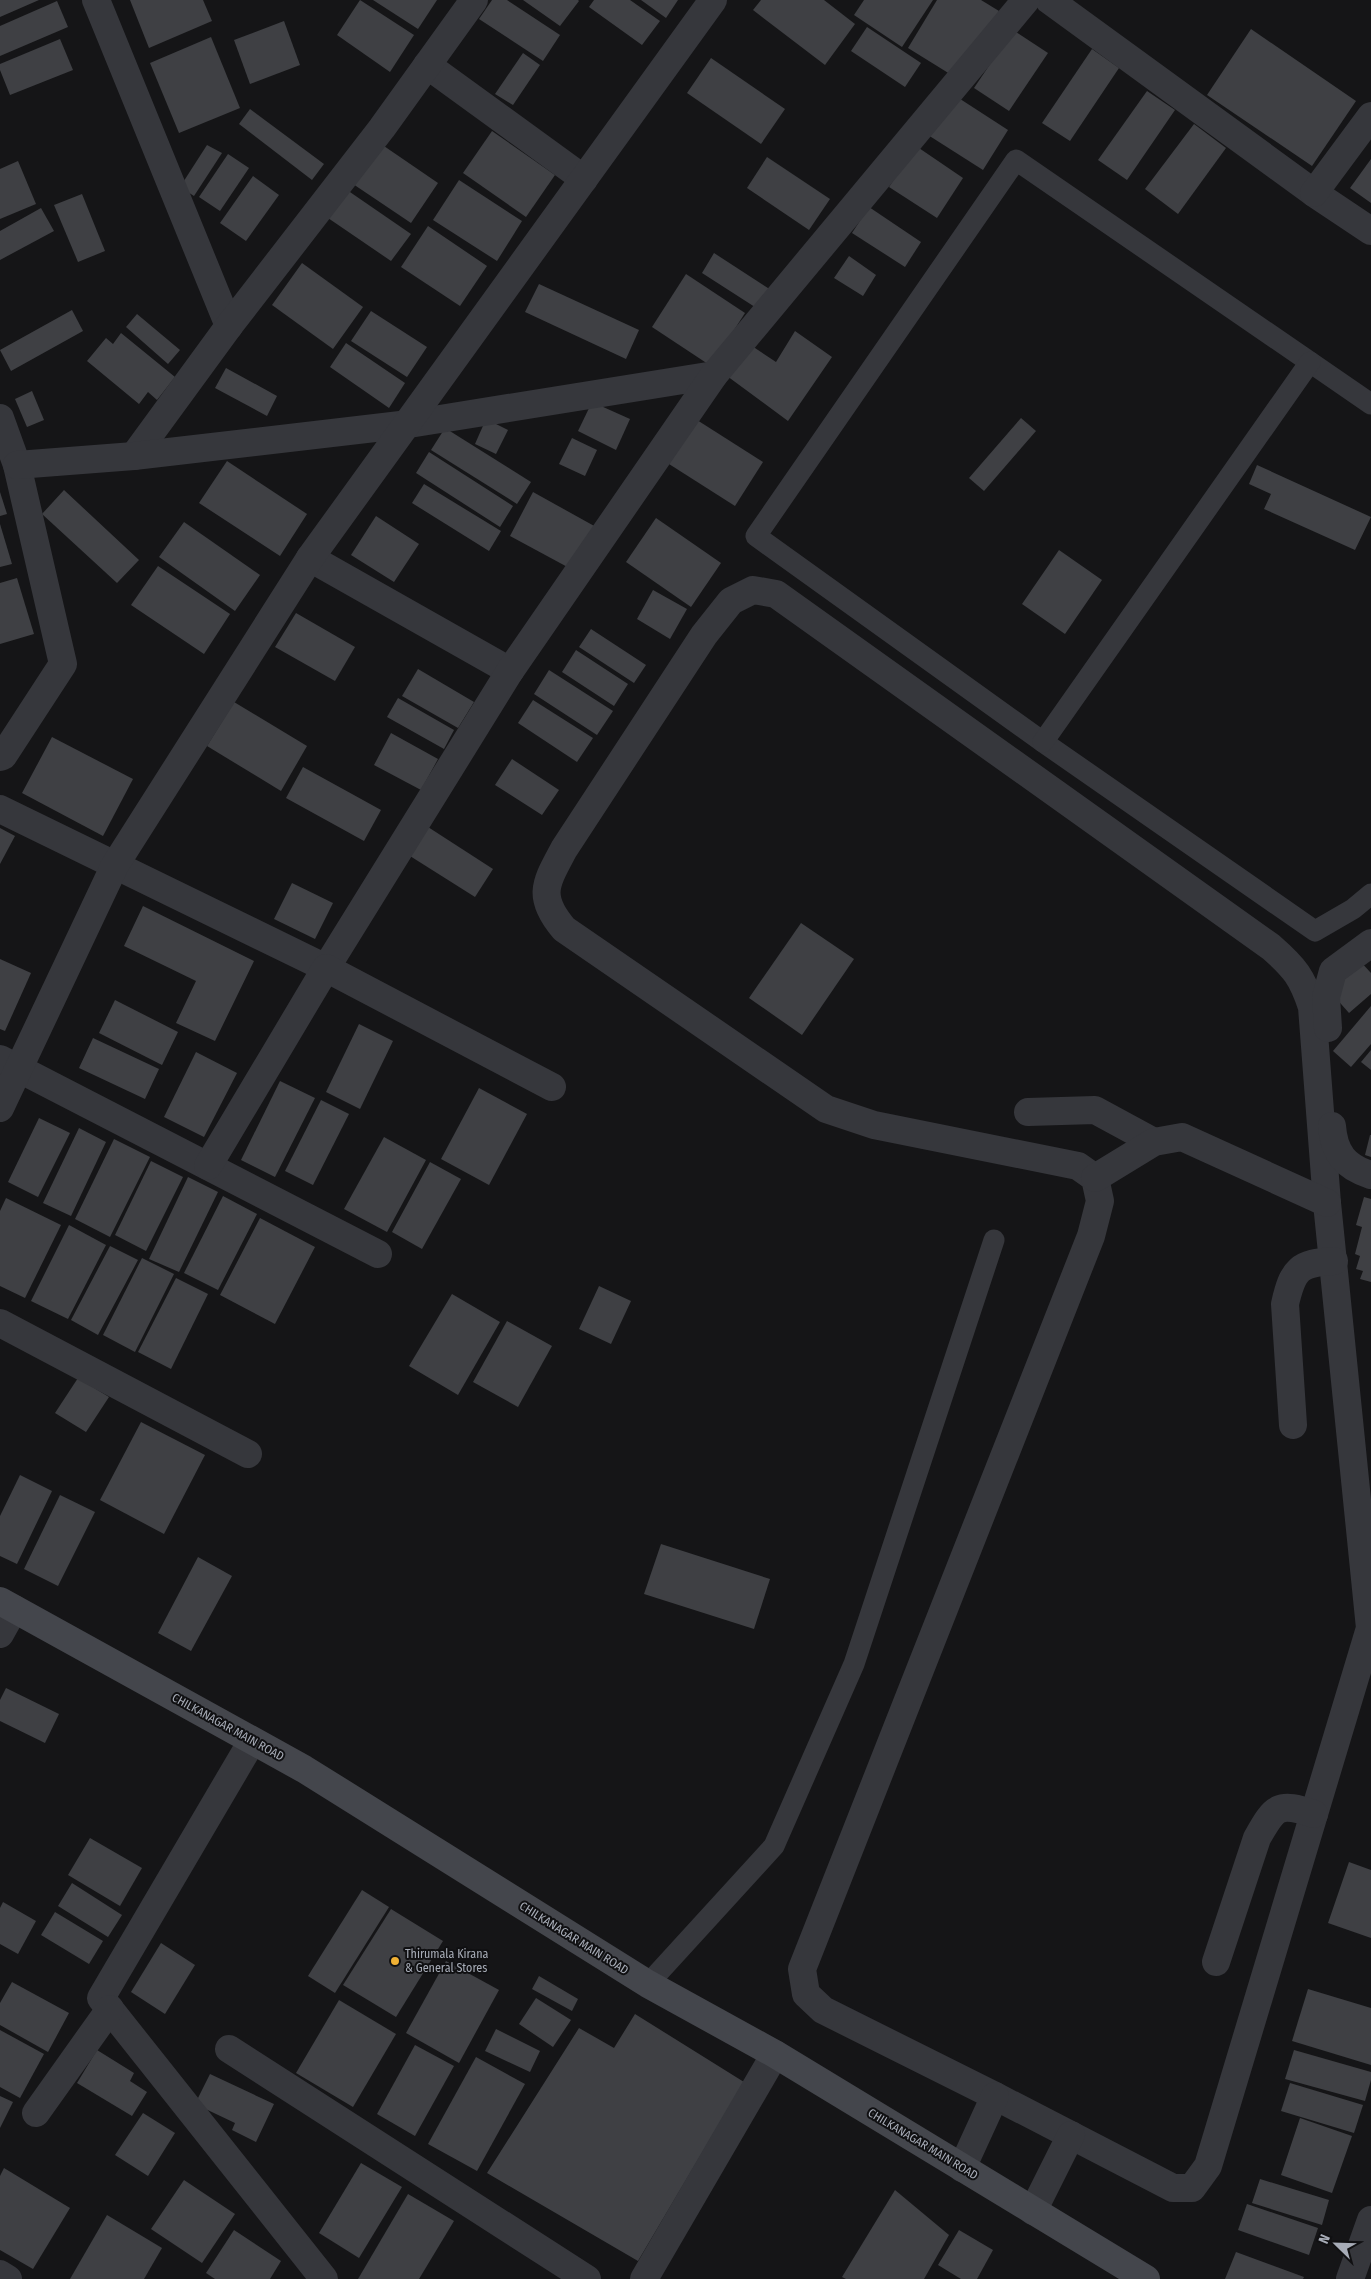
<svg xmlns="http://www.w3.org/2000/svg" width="1371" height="2279" viewBox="0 0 1371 2279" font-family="'Fira Sans Condensed',sans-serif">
<rect width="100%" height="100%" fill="#151517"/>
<g fill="#3f4044">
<path d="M 0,0 L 39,0 L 0,17 Z"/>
<path d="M 130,0 L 203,0 L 212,21 L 149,48 Z"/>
<path d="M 360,0 L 414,35 L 390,72 L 337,35 Z"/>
<path d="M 373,0 L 437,0 L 418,29 Z"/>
<path d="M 492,0 L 507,0 L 560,35 L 543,61 L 479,19 Z"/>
<path d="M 523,0 L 578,0 L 579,1 L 560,26 Z"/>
<path d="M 594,0 L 630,0 L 660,21 L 642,45 L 589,7 Z"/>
<path d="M 641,0 L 678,0 L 666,18 Z"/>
<path d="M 761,0 L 824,0 L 855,24 L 825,65 L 753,10 Z"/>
<path d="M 864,0 L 933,0 L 902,47 L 854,15 Z"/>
<path d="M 937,0 L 981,0 L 999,11 L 958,79 L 908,48 Z"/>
<path d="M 57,1 L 68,27 L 0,56 L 0,26 Z"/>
<path d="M 284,21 L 300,65 L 250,84 L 234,40 Z"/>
<path d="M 867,27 L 921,63 L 905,87 L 851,51 Z"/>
<path d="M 1251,29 L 1356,101 L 1312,166 L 1207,95 Z"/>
<path d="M 1013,30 L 1048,53 L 1009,111 L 974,88 Z"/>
<path d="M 211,37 L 240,108 L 179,133 L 150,63 Z"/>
<path d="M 60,39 L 73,70 L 10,95 L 0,70 L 0,64 Z"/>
<path d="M 1092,49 L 1119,68 L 1070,141 L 1042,123 Z"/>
<path d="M 523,53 L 540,65 L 513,105 L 495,94 Z"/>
<path d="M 711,58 L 785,109 L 761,144 L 687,93 Z"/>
<path d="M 1147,91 L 1175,110 L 1127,180 L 1098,160 Z"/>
<path d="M 954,95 L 1008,130 L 983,170 L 928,135 Z"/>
<path d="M 250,109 L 324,164 L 312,180 L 239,124 Z"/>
<path d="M 1194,124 L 1226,148 L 1178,214 L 1145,189 Z"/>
<path d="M 492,131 L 555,175 L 526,217 L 463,173 Z"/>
<path d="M 381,144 L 438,183 L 411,223 L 353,184 Z"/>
<path d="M 207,145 L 222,153 L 194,196 L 180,187 Z"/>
<path d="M 916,146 L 963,178 L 937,218 L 889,187 Z"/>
<path d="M 228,154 L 249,168 L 220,211 L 199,197 Z"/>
<path d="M 767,157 L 830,199 L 809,230 L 747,188 Z"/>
<path d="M 1371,159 L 1371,203 L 1350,188 Z"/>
<path d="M 18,161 L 36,204 L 0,219 L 0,169 Z"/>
<path d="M 253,176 L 279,195 L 246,241 L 220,223 Z"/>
<path d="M 459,180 L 522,221 L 497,261 L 433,220 Z"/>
<path d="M 347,190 L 411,234 L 391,261 L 328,218 Z"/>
<path d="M 82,194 L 105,251 L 78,262 L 54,205 Z"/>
<path d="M 869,207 L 921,242 L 905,267 L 852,233 Z"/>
<path d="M 41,208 L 54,231 L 0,260 L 0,231 Z"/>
<path d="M 428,226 L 487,266 L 460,306 L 401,267 Z"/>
<path d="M 714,253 L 771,290 L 758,309 L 702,273 Z"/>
<path d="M 849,256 L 876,275 L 863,296 L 834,278 Z"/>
<path d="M 302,263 L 363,307 L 333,349 L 272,305 Z"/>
<path d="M 686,274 L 745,313 L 711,366 L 652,327 Z"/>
<path d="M 539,284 L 639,330 L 626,359 L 525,312 Z"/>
<path d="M 72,310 L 83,331 L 11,371 L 0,350 Z"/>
<path d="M 371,311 L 427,347 L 407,377 L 351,341 Z"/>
<path d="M 137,314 L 180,350 L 168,364 L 126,327 Z"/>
<path d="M 795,331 L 832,357 L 788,421 L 727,376 L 749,344 L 776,362 Z"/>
<path d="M 121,333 L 175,377 L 157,400 L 148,392 L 139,404 L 87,361 L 106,338 L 113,344 Z"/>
<path d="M 346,343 L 405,383 L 389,408 L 330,367 Z"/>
<path d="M 226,368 L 277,396 L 267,416 L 215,388 Z"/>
<path d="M 32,391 L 44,420 L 27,427 L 15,399 Z"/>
<path d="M 592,402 L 630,419 L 616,450 L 578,431 Z"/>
<path d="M 1021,418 L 1036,431 L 984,491 L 969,478 Z"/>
<path d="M 486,419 L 508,430 L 496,454 L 475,444 Z"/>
<path d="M 697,420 L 763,462 L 735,506 L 669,464 Z"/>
<path d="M 445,428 L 531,482 L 517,504 L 431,450 Z"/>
<path d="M 572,438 L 597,450 L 585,476 L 559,464 Z"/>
<path d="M 429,452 L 513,506 L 500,527 L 416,473 Z"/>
<path d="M 227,461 L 307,514 L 280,556 L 199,503 Z"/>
<path d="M 1257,465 L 1371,517 L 1355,550 L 1264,509 L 1271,494 L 1249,484 Z"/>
<path d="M 424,484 L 501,531 L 489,551 L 412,503 Z"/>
<path d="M 64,490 L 139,560 L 117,583 L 42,514 Z"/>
<path d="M 0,492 L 7,514 L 0,516 Z"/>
<path d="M 533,492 L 596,527 L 573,570 L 510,536 Z"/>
<path d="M 376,516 L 419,544 L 394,582 L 351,555 Z"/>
<path d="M 656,518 L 721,563 L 691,607 L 626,562 Z"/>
<path d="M 184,522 L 260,575 L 235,611 L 159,557 Z"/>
<path d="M 0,524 L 12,564 L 0,567 Z"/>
<path d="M 1059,550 L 1102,580 L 1065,634 L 1022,604 Z"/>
<path d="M 158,566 L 230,614 L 204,654 L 131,605 Z"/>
<path d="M 17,578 L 34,634 L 0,644 L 0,583 Z"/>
<path d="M 653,590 L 687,609 L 670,639 L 637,619 Z"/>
<path d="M 296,613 L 355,647 L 335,681 L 275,647 Z"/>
<path d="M 591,629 L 646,665 L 634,683 L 579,647 Z"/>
<path d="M 576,650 L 628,684 L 614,706 L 562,672 Z"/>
<path d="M 418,669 L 474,702 L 458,728 L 402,696 Z"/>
<path d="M 549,670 L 613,711 L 597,735 L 534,694 Z"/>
<path d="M 398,698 L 454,730 L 444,749 L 387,717 Z"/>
<path d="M 533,700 L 593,738 L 577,762 L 518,723 Z"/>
<path d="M 234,702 L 307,746 L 281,791 L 207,746 Z"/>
<path d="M 391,733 L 438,759 L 421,790 L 374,765 Z"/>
<path d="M 52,737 L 133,779 L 103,836 L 22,793 Z"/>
<path d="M 512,759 L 559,790 L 542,815 L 495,785 Z"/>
<path d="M 303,767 L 381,810 L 364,841 L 286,798 Z"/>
<path d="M 428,827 L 493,869 L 475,897 L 410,856 Z"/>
<path d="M 0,828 L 15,836 L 0,864 Z"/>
<path d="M 292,883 L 333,903 L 315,939 L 274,919 Z"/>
<path d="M 143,906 L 254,961 L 215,1041 L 176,1023 L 196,981 L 124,946 Z"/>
<path d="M 801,923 L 854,959 L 802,1035 L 749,998 Z"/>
<path d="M 0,959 L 31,973 L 5,1031 L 0,1029 Z"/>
<path d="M 1358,959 L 1371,973 L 1371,994 L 1349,1013 L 1334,996 L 1334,979 Z"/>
<path d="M 115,1000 L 178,1032 L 162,1065 L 99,1033 Z"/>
<path d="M 1371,1006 L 1371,1044 L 1351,1067 L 1333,1051 Z"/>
<path d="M 359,1024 L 393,1041 L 360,1109 L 326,1092 Z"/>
<path d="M 93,1038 L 159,1069 L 145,1099 L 79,1068 Z"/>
<path d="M 1371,1050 L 1371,1070 L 1361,1062 Z"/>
<path d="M 196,1052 L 237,1073 L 204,1137 L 164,1117 Z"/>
<path d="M 280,1081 L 315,1098 L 275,1177 L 241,1160 Z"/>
<path d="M 479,1088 L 527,1114 L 489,1185 L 441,1159 Z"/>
<path d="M 321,1100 L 349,1114 L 313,1185 L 285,1171 Z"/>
<path d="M 39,1118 L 70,1133 L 38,1197 L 8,1182 Z"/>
<path d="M 79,1128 L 106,1142 L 71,1216 L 43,1203 Z"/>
<path d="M 1370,1135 L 1371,1135 L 1371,1157 L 1365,1155 Z"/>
<path d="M 384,1137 L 426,1160 L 387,1232 L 344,1209 Z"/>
<path d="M 114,1139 L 150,1157 L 110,1237 L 75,1219 Z"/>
<path d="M 151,1161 L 183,1177 L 146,1251 L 115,1235 Z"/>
<path d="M 430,1162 L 461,1179 L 422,1249 L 392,1232 Z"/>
<path d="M 188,1177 L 218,1192 L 179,1272 L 149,1259 Z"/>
<path d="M 223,1196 L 257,1214 L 218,1290 L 184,1273 Z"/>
<path d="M 1364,1197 L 1371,1199 L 1371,1282 L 1360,1279 L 1363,1271 L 1356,1269 L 1360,1256 L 1355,1254 L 1362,1227 L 1356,1225 Z"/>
<path d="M 6,1198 L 61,1225 L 25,1298 L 0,1286 L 0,1211 Z"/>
<path d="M 260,1218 L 315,1247 L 275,1324 L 220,1295 Z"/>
<path d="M 69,1225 L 106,1245 L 68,1319 L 31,1301 Z"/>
<path d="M 110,1246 L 138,1260 L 98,1335 L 71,1320 Z"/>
<path d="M 142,1258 L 174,1274 L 135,1352 L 103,1335 Z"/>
<path d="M 176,1278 L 208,1294 L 171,1369 L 138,1352 Z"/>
<path d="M 599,1286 L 631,1301 L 611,1344 L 579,1329 Z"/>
<path d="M 452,1294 L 500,1322 L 458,1395 L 409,1366 Z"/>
<path d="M 507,1321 L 552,1346 L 518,1407 L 473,1382 Z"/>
<path d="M 78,1378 L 109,1397 L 86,1432 L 55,1413 Z"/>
<path d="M 141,1422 L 205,1455 L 164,1534 L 100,1500 Z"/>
<path d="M 20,1475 L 52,1491 L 17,1564 L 0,1556 L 0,1516 Z"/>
<path d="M 60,1495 L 95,1512 L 58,1586 L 24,1569 Z"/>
<path d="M 661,1544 L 770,1579 L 754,1629 L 644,1594 Z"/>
<path d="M 198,1557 L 232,1576 L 191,1651 L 158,1633 Z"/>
<path d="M 6,1688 L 59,1714 L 45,1743 L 0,1721 L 0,1700 Z"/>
<path d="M 90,1838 L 142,1868 L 120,1906 L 68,1875 Z"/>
<path d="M 1349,1862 L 1371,1870 L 1371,1938 L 1328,1923 Z"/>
<path d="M 72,1883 L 122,1915 L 108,1937 L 58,1906 Z"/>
<path d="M 362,1890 L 389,1907 L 335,1993 L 308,1976 Z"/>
<path d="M 3,1902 L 36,1921 L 18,1954 L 0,1944 L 0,1908 Z"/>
<path d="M 391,1909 L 443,1941 L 396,2017 L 343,1985 Z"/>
<path d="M 55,1912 L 103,1941 L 89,1964 L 41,1935 Z"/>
<path d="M 161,1943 L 195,1965 L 165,2014 L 131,1992 Z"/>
<path d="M 446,1961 L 499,1990 L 459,2063 L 406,2033 Z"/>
<path d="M 539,1976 L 578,1999 L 572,2011 L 532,1989 Z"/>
<path d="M 12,1982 L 69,2013 L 48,2052 L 0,2025 L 0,2003 Z"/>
<path d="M 1308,1989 L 1371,2008 L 1371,2065 L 1292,2041 Z"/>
<path d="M 536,1998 L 571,2020 L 553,2047 L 519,2024 Z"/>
<path d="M 339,2000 L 396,2034 L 353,2107 L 296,2073 Z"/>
<path d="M 635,2014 L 744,2082 L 638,2261 L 487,2173 L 579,2028 L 614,2048 Z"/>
<path d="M 496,2029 L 540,2051 L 530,2072 L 485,2051 Z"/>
<path d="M 0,2030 L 44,2054 L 20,2098 L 0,2087 Z"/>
<path d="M 415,2045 L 454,2066 L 415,2136 L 377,2114 Z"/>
<path d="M 97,2050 L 134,2073 L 130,2081 L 147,2092 L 132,2116 L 77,2083 Z"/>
<path d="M 1294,2050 L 1371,2072 L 1371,2080 L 1365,2101 L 1285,2079 Z"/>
<path d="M 476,2057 L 525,2084 L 477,2171 L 428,2144 Z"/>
<path d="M 210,2074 L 274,2104 L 256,2142 L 232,2130 L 235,2123 L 195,2104 Z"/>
<path d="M 1290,2083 L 1363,2105 L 1354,2133 L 1281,2111 Z"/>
<path d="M 0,2096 L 13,2102 L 0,2128 Z"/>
<path d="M 143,2113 L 175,2133 L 148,2176 L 115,2155 Z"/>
<path d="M 1300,2118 L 1352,2136 L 1332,2193 L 1281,2175 Z"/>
<path d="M 361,2163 L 402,2187 L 359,2258 L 319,2233 Z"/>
<path d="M 4,2168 L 70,2208 L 33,2269 L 0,2250 L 0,2176 Z"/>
<path d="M 1260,2179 L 1329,2200 L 1322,2225 L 1252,2203 Z"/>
<path d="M 184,2180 L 235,2214 L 202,2263 L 151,2229 Z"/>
<path d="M 895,2190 L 949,2235 L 924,2279 L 846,2279 L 842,2277 Z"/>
<path d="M 408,2194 L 454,2221 L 419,2279 L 358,2279 Z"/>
<path d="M 1247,2204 L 1318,2228 L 1309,2255 L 1238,2230 Z"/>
<path d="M 107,2215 L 162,2248 L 144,2279 L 70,2279 Z"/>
<path d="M 234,2230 L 281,2261 L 270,2279 L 215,2279 L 206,2273 Z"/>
<path d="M 959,2230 L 993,2250 L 977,2279 L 961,2279 L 938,2265 Z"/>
<path d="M 1236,2252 L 1304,2277 L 1303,2279 L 1225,2279 Z"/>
</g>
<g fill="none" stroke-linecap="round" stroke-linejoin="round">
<g stroke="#36373c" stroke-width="21">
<path d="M 1371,404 L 1016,160 L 756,536 L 1043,742 L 1315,931 L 1353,909 L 1371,894"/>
<path d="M 1043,742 L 1310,362"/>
<path d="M 648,1984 L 774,1846 L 854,1664 L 994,1240"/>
</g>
<g stroke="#36373c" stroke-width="28">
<path d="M 96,0 L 229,326"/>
<path d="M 1049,0 L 1314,193 L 1371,231"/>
<path d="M 427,65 L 584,179"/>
<path d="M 1314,193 L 1371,116"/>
<path d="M 0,418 L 17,465 L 63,664 L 3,756 L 0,757"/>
<path d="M 134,456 L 229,326 L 382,128 L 474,0"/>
<path d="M 17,465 L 134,456 L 409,424 L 714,375"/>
<path d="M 310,558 L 510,671"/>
<path d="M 753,590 L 776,594 L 1271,947 C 1295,968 1302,977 1312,1007 L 1327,1203 L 1370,1628 L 1208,2166 L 1192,2188 L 1173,2188 L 995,2096 L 823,2010 L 806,1994 L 802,1969 L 1091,1236 L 1100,1201 L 1095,1178 L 1078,1166 L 874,1125 L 826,1109 L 564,929 C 536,896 546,883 564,849 L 704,635 L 731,601 Z"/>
<path d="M 0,809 L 326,968 L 510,671 L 714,375 L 1026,0"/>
<path d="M 1328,1028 L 1326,997 L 1333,971 L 1371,943"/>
<path d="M 0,1059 L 378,1254"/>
<path d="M 0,1108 L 115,865 L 310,558 L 713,0"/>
<path d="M 1028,1112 L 1095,1110 L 1154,1142"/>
<path d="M 1332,1126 C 1334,1153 1345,1167 1371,1175"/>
<path d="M 208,1166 L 326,968 L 552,1087"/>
<path d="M 1095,1178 L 1154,1142 L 1182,1137 L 1327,1203"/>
<path d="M 0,1323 L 248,1454"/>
<path d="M 1293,1425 L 1285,1304 C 1293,1269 1299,1263 1334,1261"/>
<path d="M 0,1634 L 14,1609"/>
<path d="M 252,1741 L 101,1998 L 324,2279"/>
<path d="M 1216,1962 L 1257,1838 C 1275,1806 1278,1802 1314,1814"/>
<path d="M 229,2049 L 587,2279"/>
<path d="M 36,2113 L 110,2009"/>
<path d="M 962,2168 L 995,2096"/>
<path d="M 1033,2211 L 1071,2135"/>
<path d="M 0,2274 L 8,2279"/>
<path d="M 644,2279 L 775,2054"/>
<path d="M 1350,2279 L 1371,2220"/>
</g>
<path stroke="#44464c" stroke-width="28" d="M 0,1601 L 304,1769 L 648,1984 L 775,2054 L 1146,2279"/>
</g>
<circle fill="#f0b134" stroke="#101012" stroke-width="2" cx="395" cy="1961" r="5"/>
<g text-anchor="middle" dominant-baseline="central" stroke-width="4" stroke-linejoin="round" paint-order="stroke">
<g font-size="12" fill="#a7acb7" stroke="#101012">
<text transform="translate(228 1727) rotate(29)">CHILKANAGAR MAIN ROAD</text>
<text transform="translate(574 1938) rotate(32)">CHILKANAGAR MAIN ROAD</text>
<text transform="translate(923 2144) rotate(31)">CHILKANAGAR MAIN ROAD</text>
</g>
<g font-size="12" fill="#a7acb7" stroke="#101012" text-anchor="start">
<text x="405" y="1954">Thirumala Kirana<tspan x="405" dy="14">&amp; General Stores</tspan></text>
</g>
</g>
<g transform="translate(1336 2244) rotate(293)" stroke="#101012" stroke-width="4" paint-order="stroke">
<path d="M0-4L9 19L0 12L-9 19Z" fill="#a7acb7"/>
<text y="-8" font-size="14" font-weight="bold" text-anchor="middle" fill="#a7acb7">N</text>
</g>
</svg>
